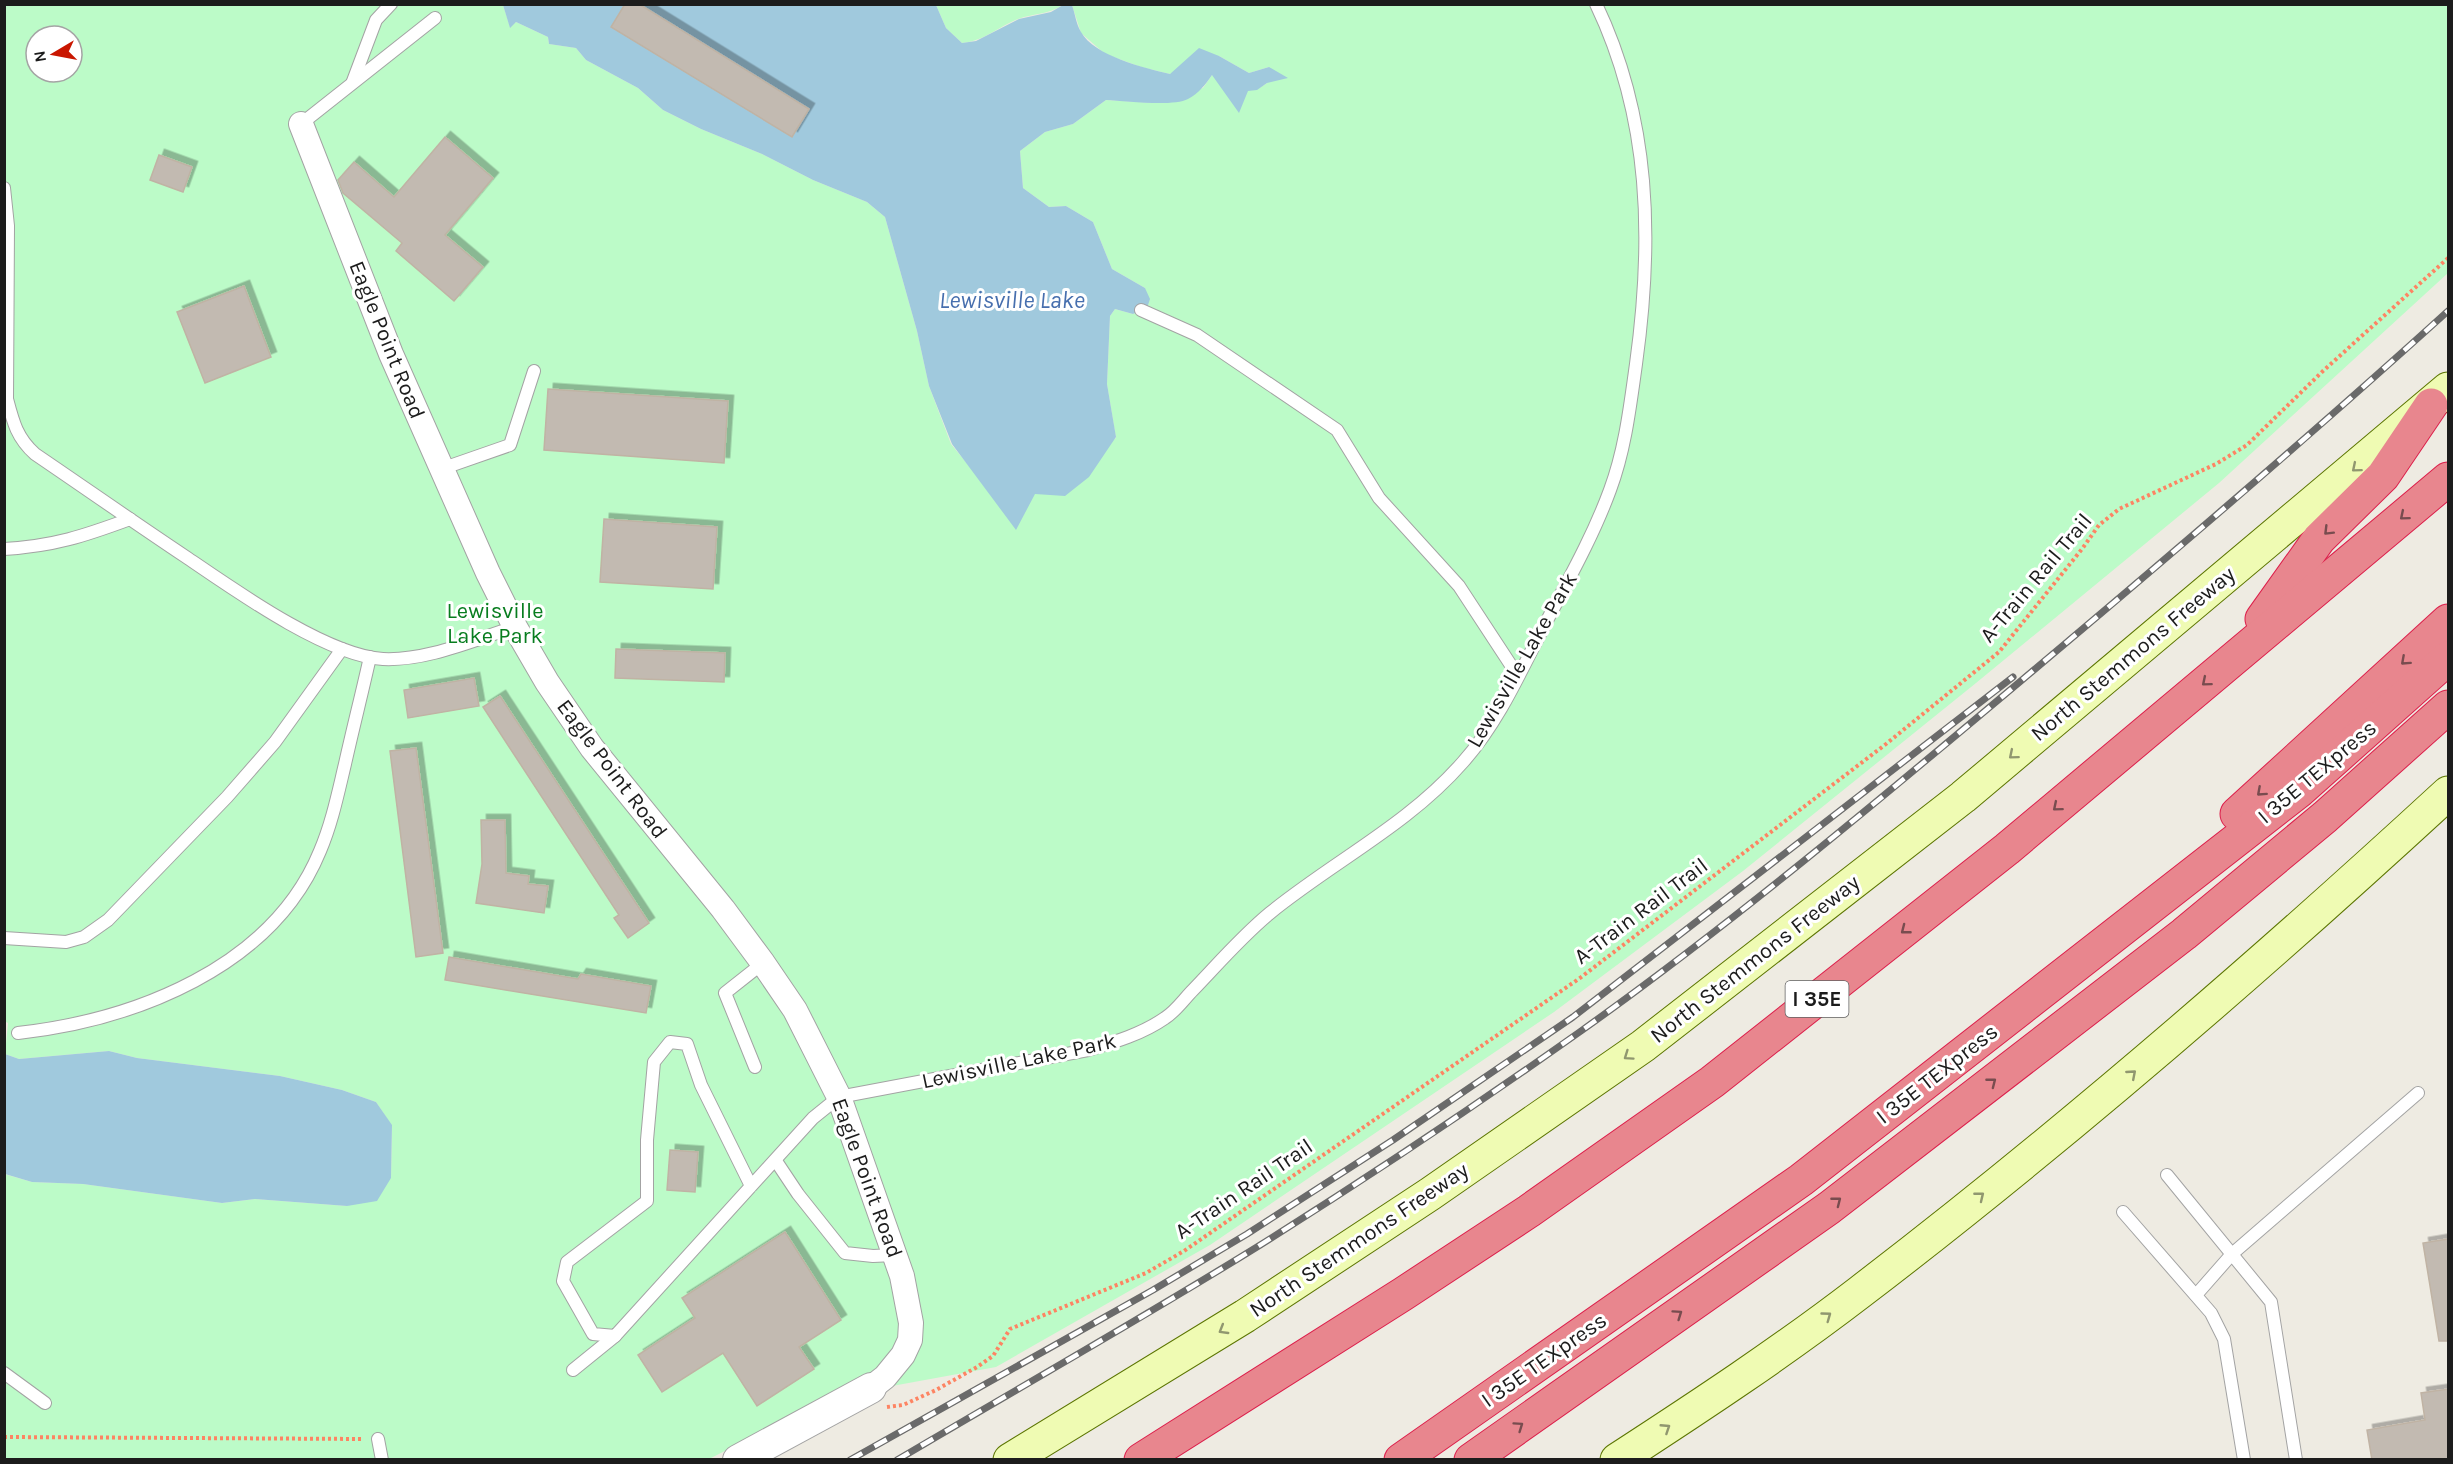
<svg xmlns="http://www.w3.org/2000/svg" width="2453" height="1464" viewBox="0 0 2453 1464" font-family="Karla,sans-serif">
<defs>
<filter id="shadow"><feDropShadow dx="5.5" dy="-5.5" stdDeviation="0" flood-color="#0004"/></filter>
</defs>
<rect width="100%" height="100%" fill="#eeebe2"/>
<g fill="#bcfbc8" fill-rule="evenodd">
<path d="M 5,5 L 503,5 L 510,27 L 516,22 L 548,37 L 549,44 L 576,48 L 586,60 L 638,88 L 663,110 L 701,129 L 762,154 L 813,180 L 867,202 L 885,217 L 917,331 L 929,386 L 951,444 L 983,483 L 1035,494 L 1116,438 L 1107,384 L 1110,316 L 1115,309 L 1133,314 L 1147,308 L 1145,288 L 1112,269 L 1093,222 L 1066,206 L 1049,207 L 1023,188 L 1020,151 L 1045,132 L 1073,124 L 1106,100 L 1155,103 L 1203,88 L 1212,75 C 1232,84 1247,98 1267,83 L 1269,67 L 1249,73 L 1219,56 L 1170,74 L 1141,67 L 1105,54 L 1081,33 L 1072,5 L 2448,5 L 2448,273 L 2219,483 L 1976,683 L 1743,871 L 1554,1012 L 1210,1245 L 996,1367 L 832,1397 L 709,1459 L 5,1459 L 4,1174 L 32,1182 L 83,1184 L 222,1203 L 255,1199 L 347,1206 L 391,1178 L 392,1126 L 376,1102 L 342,1090 L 280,1076 L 137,1058 L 109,1051 L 19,1059 L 5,1054 L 8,1023 L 4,1021 ZM 36,36 L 72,36 L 72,72 L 36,72 Z"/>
<path d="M 936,5 L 1063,5 C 1047,15 1035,13 1018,19 C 998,27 984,41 962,43 L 946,28 Z"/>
</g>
<g fill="#a0c9dd">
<path d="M 503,5 L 936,5 L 946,28 L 962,43 L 976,41 L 1019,19 L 1051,12 L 1063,5 L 1072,5 C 1075,13 1076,24 1081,32 C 1094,56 1145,68 1170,74 L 1199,48 L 1219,56 L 1249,73 L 1269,67 L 1288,78 L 1267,83 L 1257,90 L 1248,91 L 1239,113 L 1212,75 C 1205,85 1199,93 1188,99 C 1173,107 1125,101 1106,100 L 1073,124 L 1045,132 L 1020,151 L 1023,188 L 1049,207 L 1066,206 L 1093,222 L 1112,269 L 1145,288 L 1150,299 L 1147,308 L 1133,314 L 1115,309 L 1110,316 L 1107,384 L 1116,437 L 1089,477 L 1065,496 L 1035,494 L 1016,530 L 952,444 L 929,386 L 917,331 L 885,217 L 867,202 L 813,180 L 762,154 L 701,129 L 663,110 L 638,88 L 586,60 L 576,48 L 549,44 L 548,37 L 516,22 L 510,28 Z"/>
<path d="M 109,1051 L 137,1058 L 280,1076 L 342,1090 L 376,1102 L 392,1125 L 391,1178 L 377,1201 L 347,1206 L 255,1199 L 222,1203 L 83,1184 L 32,1182 L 5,1174 L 5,1054 L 19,1059 Z"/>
</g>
<g fill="#c2bab1" stroke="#c0b3a4" stroke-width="1.5" filter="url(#shadow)">
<path d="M 625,4 L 639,4 L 809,109 L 792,137 L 611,27 Z"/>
<path d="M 445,137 L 493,178 L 445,235 L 483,267 L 454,301 L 396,251 L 402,243 L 343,193 L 338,180 L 354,162 L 394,197 Z"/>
<path d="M 159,155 L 192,167 L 183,192 L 150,180 Z"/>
<path d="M 244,286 L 271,357 L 205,383 L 177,312 Z"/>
<path d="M 548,389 L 728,401 L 724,463 L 544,450 Z"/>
<path d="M 604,519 L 717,527 L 713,589 L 600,582 Z"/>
<path d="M 616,649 L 725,653 L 724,682 L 615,678 Z"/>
<path d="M 474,678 L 479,706 L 408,718 L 404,690 Z"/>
<path d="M 500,696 L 649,923 L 628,938 L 614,918 L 619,915 L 483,707 Z"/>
<path d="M 416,748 L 443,953 L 416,957 L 390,751 Z"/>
<path d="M 481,820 L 505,820 L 506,873 L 529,876 L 528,884 L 548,886 L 544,913 L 476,903 L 482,864 Z"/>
<path d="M 449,957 L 578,979 L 581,974 L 651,986 L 646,1013 L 445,980 Z"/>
<path d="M 670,1150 L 698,1152 L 695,1192 L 667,1190 Z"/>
<path d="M 785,1232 L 841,1320 L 799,1347 L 814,1369 L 757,1406 L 723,1353 L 662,1392 L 638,1355 L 695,1318 L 682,1298 Z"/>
<path d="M 2448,1239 L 2448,1341 L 2439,1341 L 2423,1243 Z"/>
<path d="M 2448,1389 L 2448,1460 L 2372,1460 L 2367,1430 L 2425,1420 L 2421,1393 Z"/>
</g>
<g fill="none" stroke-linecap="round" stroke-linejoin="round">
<g stroke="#a3a3a3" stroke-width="14">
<g id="service">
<path d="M 353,81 L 376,20 L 391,4"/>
<path d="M 301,124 L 435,18"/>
<path d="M 4,188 L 8,226 L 7,399 C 13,422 17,438 35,454 C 85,488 135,523 186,557 C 233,589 327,656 383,659 C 427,661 473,640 515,627"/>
<path d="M 1141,310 L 1197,335 L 1337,430 L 1379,498 L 1459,586 L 1518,676"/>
<path d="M 441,469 L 510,445 L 534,371"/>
<path d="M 4,549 C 54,546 84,536 130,519"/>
<path d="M 4,938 L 66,942 L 84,937 L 108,920 L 227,797 L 275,742 L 342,649"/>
<path d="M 18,1033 C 134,1020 272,968 320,851 C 332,823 338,793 345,764 C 353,728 362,693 370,657"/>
<path d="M 755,1067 L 725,993 L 763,963"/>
<path d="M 776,1161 L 798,1194 L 845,1253 L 873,1256 L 894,1255"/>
<path d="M 2167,1175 L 2271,1302 L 2296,1460"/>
<path d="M 751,1186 L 701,1085 L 687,1044 L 670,1042 L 654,1062 L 647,1140 L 647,1201 L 567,1262 L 563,1281 L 593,1334 L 615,1336 L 813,1118 L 839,1097 L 1088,1050 C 1115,1042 1142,1034 1165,1018 C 1176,1011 1184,999 1193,990 C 1218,964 1242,936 1270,913 C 1334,861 1408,825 1463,762 C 1497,724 1519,675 1542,630 C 1566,584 1592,539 1610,490 C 1625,450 1630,407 1636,364 C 1653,241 1651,119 1596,4"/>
<path d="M 2123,1212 L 2211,1313 L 2224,1339 L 2244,1460"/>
<path d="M 2196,1295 L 2232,1254 L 2418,1093"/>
<path d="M 573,1370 L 615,1336"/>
<path d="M 4,1373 L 45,1403"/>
<path d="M 378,1439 L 382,1460"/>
</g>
</g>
<g stroke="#a3a3a3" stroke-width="26">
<path id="minor" d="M 301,124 L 391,354 L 488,573 L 515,627 L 547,682 L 592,748 L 723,909 L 763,963 L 795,1010 L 839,1097 L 902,1276 L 911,1323 L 910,1340 L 903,1355 L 885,1377 L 871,1388"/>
</g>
<g stroke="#a3a3a3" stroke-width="32">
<path id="tertiary" d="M 738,1460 L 871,1388"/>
</g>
<g stroke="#5c7502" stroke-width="35">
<g id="secondary">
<path d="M 1010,1460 L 1245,1316 L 1430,1194 L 1643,1046 L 1963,797 L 2448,389"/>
<path d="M 1617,1460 C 1700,1406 1782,1352 1860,1292 C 2064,1136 2259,967 2448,793"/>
</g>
</g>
<g stroke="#dc1f4b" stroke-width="35">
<g id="motorway">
<path d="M 2262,619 L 2319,539 L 2383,476 L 2431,405"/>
<path d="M 2237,814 L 2448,621"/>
<path d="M 1141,1460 L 1403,1294 L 1529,1211 L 1712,1082 L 2007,849 L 2448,479"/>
<path d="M 1401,1460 L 1801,1180 L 2299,791 L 2448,658"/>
<path d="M 1471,1460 L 1829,1208 L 2184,934 L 2325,817 L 2448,707"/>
</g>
</g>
<g stroke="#fd8463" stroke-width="4" stroke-dasharray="3 3" stroke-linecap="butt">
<path d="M 887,1407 L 903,1405 L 936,1390 L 977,1367 L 993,1356 L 1010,1329 L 1146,1273 L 1184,1251 L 1580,978 L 1886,744 L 1999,652 L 2082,549 L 2099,525 L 2119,509 L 2216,464 L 2247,445 L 2323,371 L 2448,258"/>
<path d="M 4,1437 L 364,1439"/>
</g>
<use href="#service" stroke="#fff" stroke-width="12"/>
<use href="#minor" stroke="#fff" stroke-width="24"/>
<use href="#tertiary" stroke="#fff" stroke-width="30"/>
<use href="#secondary" stroke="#effbb3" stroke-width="33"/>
<use href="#motorway" stroke="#e8868e" stroke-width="33"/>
<g stroke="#6a6a6a" stroke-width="7">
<g id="rail">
<path d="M 850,1460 L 1153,1290 L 1247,1234 L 1393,1140 L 1573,1017 L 2013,677"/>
<path d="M 897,1460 C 1017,1389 1139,1320 1257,1247 C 1367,1178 1475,1106 1581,1031 C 1734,922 1878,801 2022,680 C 2166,559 2309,437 2448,311"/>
</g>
</g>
<use href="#rail" stroke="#fff" stroke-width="4.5" stroke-dasharray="14" stroke-linecap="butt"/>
</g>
<defs><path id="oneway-chevron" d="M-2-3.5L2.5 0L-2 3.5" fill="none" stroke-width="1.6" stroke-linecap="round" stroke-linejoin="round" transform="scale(1.5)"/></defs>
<g stroke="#90976f">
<use href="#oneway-chevron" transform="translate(2356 468) rotate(140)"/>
<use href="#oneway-chevron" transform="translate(2013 755) rotate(140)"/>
<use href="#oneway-chevron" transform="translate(1628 1056) rotate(145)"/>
<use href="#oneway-chevron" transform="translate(2132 1074) rotate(-41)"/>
<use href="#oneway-chevron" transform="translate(1980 1196) rotate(-39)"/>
<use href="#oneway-chevron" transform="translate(1827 1316) rotate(-36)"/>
<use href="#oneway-chevron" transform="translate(1223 1330) rotate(149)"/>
<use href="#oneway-chevron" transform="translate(1666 1428) rotate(-33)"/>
</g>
<g stroke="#784c4f">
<use href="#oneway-chevron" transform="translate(2404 516) rotate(140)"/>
<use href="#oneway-chevron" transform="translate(2328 531) rotate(135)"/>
<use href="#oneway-chevron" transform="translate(2405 661) rotate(138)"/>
<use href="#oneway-chevron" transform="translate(2206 682) rotate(140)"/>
<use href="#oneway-chevron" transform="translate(2261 792) rotate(138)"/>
<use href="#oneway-chevron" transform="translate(2057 807) rotate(140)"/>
<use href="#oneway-chevron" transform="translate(1905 930) rotate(142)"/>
<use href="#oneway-chevron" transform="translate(1992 1082) rotate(-38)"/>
<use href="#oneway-chevron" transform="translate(1837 1201) rotate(-38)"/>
<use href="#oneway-chevron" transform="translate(1678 1314) rotate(-35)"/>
<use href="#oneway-chevron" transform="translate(1519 1426) rotate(-35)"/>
</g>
<g text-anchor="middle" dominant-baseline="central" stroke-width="6" stroke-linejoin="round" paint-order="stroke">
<rect fill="#fff" stroke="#606060" stroke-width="1.5" x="1785.5" y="981" width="63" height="36" rx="4.5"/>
<g font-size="21" font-weight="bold" fill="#1c1c1c">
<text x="1817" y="999">I 35E</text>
</g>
<g font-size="22" fill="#1c1c1c" stroke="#fff">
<text transform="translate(387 340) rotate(68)">Eagle Point Road</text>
<text transform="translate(2036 578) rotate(-50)">A-Train Rail Trail</text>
<text transform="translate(2133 654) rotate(-40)">North Stemmons Freeway</text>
<text transform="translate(1522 660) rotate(-60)">Lewisville Lake Park</text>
<text transform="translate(612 769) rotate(53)">Eagle Point Road</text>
<text transform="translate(2317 772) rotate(-40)">I 35E TEXpress</text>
<text transform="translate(1641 911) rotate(-37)">A-Train Rail Trail</text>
<text transform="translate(1755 959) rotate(-38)">North Stemmons Freeway</text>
<text transform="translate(1019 1061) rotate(-12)">Lewisville Lake Park</text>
<text transform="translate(1937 1074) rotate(-38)">I 35E TEXpress</text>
<text transform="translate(867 1178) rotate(70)">Eagle Point Road</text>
<text transform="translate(1244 1189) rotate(-34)">A-Train Rail Trail</text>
<text transform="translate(1359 1240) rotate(-34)">North Stemmons Freeway</text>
<text transform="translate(1544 1360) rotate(-35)">I 35E TEXpress</text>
</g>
<g font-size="22" fill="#087d1f" stroke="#fff">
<text x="495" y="611">Lewisville<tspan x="495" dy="25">Lake Park</tspan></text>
</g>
<g font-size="24" font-style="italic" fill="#476fae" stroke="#fff">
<text x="1012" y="300">Lewisville Lake</text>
</g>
</g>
<rect width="2453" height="1464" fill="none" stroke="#1c1c1c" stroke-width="12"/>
<g transform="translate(54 54) rotate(260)"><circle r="28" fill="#ffffff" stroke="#a4a4a4" stroke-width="1.5"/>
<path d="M0-4.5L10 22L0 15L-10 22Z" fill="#c91600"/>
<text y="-9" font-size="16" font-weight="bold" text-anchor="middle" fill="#1c1c1c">N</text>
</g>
</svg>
